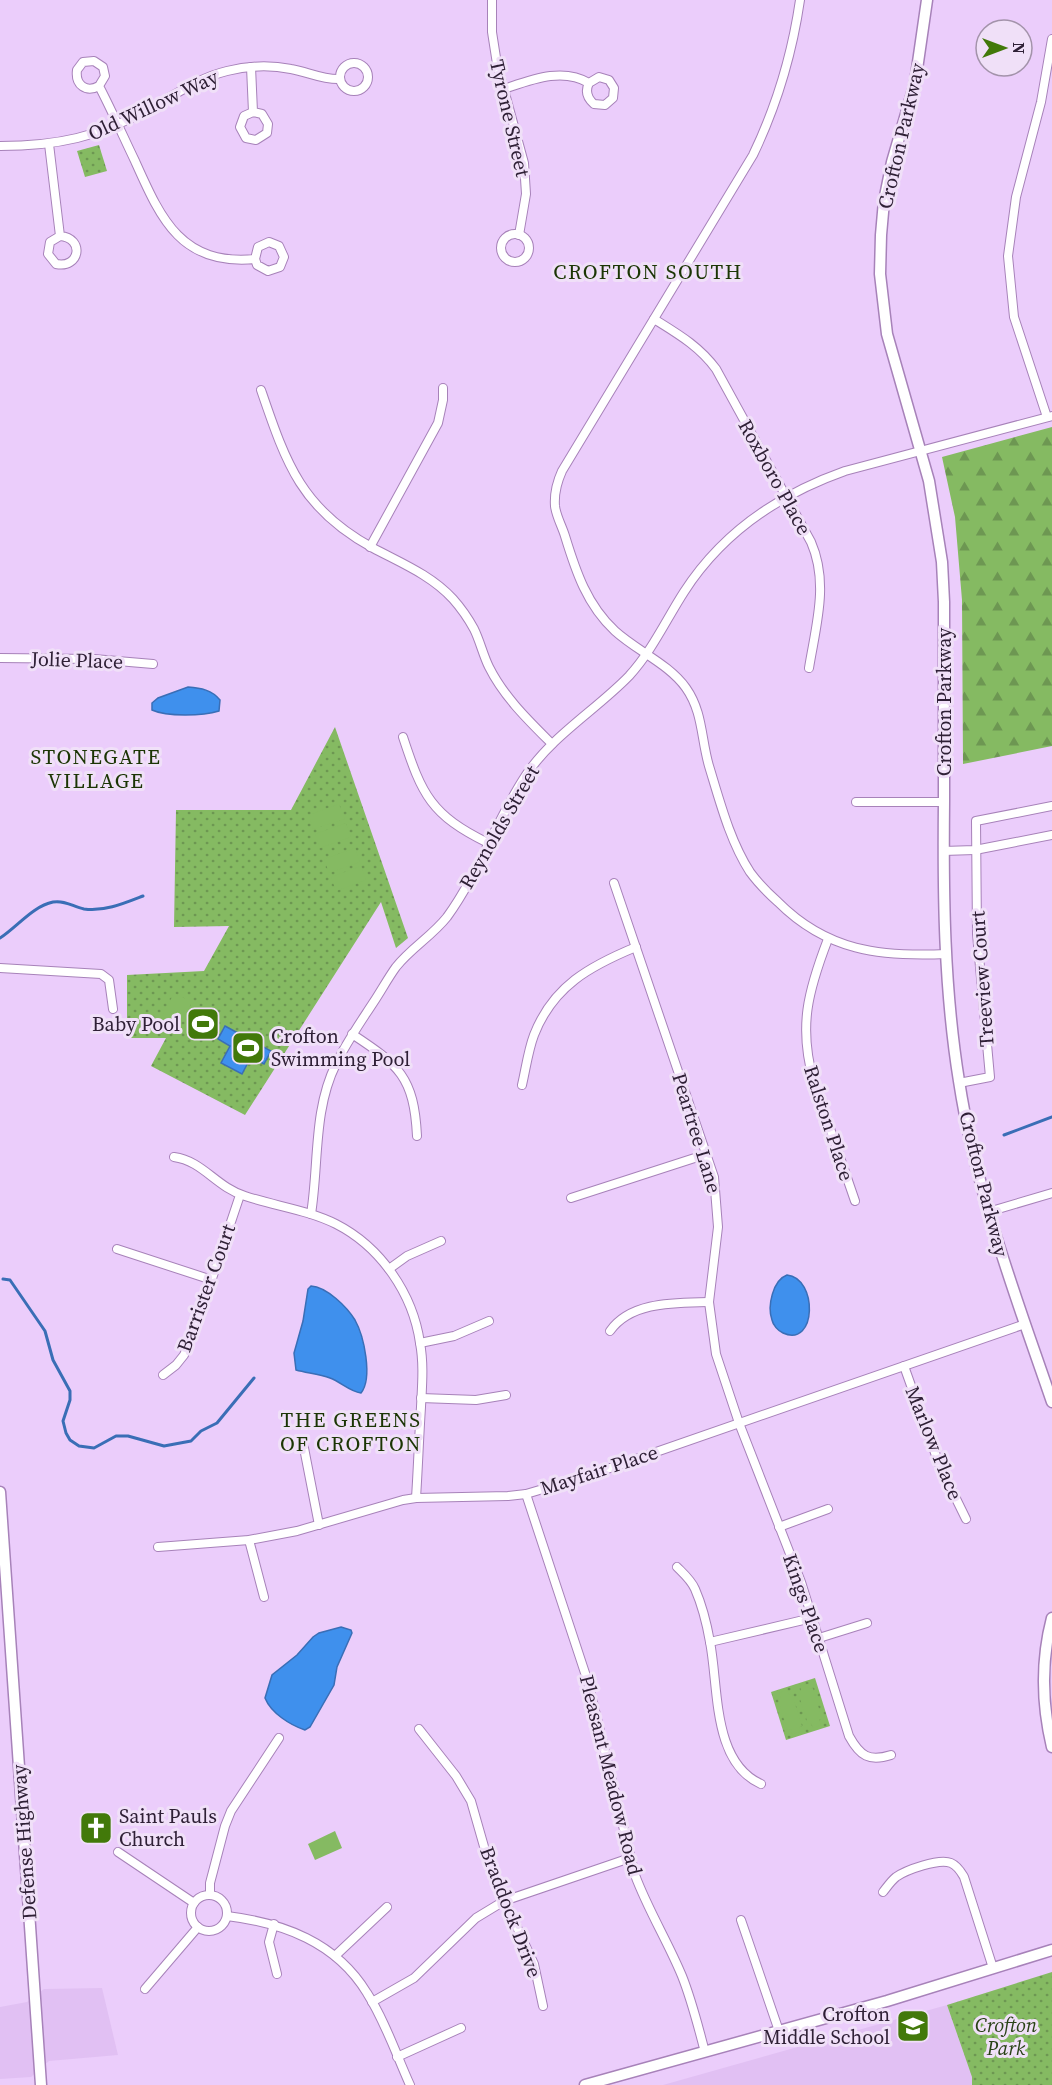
<svg xmlns="http://www.w3.org/2000/svg" width="1052" height="2085" viewBox="0 0 1052 2085" font-family="'Source Serif 4',serif">
<defs>
<pattern id="grass-dots" width="8" height="8" patternUnits="userSpaceOnUse" patternTransform="scale(1.5)"><rect width="8" height="8" fill="#85ba62"/><path d="M2 2h.1M6 6h.1" fill="none" stroke="#6d9752" stroke-width="1.8" stroke-linecap="round"/></pattern>
<pattern id="forest-firs" width="22" height="20" patternUnits="userSpaceOnUse" patternTransform="scale(1.5)"><rect width="22" height="20" fill="#85ba62"/><path d="M5 1l3.5 6h-7zM16 11l3.5 6h-7z" fill="#6d9752"/></pattern>
</defs>
<rect width="100%" height="100%" fill="#ebcdfb"/>
<g fill="#e1c0f3">
<path d="M 102,1988 L 118,2055 L 49,2061 L 31,2077 L 0,2079 L 0,2007 L 27,2002 L 44,1989 Z"/>
<path d="M 947,2005 L 972,2077 L 972,2085 L 663,2085 Z"/>
</g>
<g fill="url(#grass-dots)">
<path d="M 99,145 L 107,171 L 85,177 L 77,151 Z"/>
<path d="M 335,727 L 408,938 L 396,948 L 381,902 L 245,1115 L 151,1066 L 166,1038 L 127,1038 L 127,975 L 204,971 L 229,926 L 174,927 L 176,810 L 291,810 Z"/>
<path d="M 815,1678 L 830,1726 L 786,1740 L 771,1692 Z"/>
<path d="M 1052,1972 L 1052,2085 L 972,2085 L 972,2077 L 947,2005 Z"/>
</g>
<path fill="url(#forest-firs)" d="M 1052,427 L 1052,746 L 963,764 L 962,600 L 955,517 L 942,457 Z"/>
<g fill="#85ba62">
<path d="M 339,804 L 345,819 L 313,829 L 309,815 Z"/>
<path d="M 346,823 L 351,837 L 320,848 L 315,834 Z"/>
<path d="M 355,848 L 360,862 L 329,873 L 324,859 Z"/>
<path d="M 361,866 L 366,880 L 336,891 L 331,877 Z"/>
<path d="M 174,993 L 192,1002 L 177,1031 L 159,1022 Z"/>
<path d="M 808,1684 L 809,1689 L 813,1688 L 822,1719 L 819,1720 L 821,1725 L 813,1728 L 811,1723 L 808,1724 L 798,1693 L 801,1691 L 800,1686 Z"/>
<path d="M 787,1690 L 789,1695 L 792,1694 L 802,1726 L 799,1727 L 800,1732 L 792,1734 L 791,1729 L 787,1730 L 778,1699 L 781,1698 L 779,1693 Z"/>
<path d="M 335,1831 L 342,1848 L 315,1860 L 308,1844 Z"/>
</g>
<g fill="#3f90ed" stroke="#3a6eb6" stroke-width="1.5">
<path d="M 188,687 C 201,688 212,690 220,700 L 219,711 C 203,716 167,717 152,710 L 152,703 L 158,698 Z"/>
<path d="M 225,1026 L 271,1051 L 264,1064 L 251,1057 L 242,1074 L 221,1063 L 230,1046 L 218,1039 Z"/>
<path d="M 787,1275 C 818,1278 817,1348 783,1333 C 778,1331 773,1325 772,1320 C 767,1306 773,1280 787,1275 Z"/>
<path d="M 311,1286 C 327,1287 347,1307 355,1320 C 364,1336 373,1378 361,1393 C 349,1391 341,1382 330,1378 C 319,1374 307,1373 296,1370 L 294,1353 L 303,1321 L 308,1289 Z"/>
<path d="M 341,1627 L 351,1630 L 352,1633 L 337,1667 L 334,1685 L 310,1727 L 305,1730 C 290,1725 271,1713 265,1698 L 272,1675 L 297,1655 L 313,1637 L 319,1633 Z"/>
</g>
<g fill="none" stroke-linecap="round" stroke-linejoin="round">
<g stroke="#3a6eb6" stroke-width="3">
<path d="M 0,938 C 17,927 33,906 53,902 C 66,900 73,907 84,909 C 104,912 125,903 143,896"/>
<path d="M 1004,1135 L 1052,1117"/>
<path d="M 3,1279 L 10,1280 L 45,1331 L 53,1360 L 70,1391 L 70,1400 L 63,1421 L 66,1433 L 70,1440 L 79,1446 L 94,1448 L 116,1436 L 128,1436 L 164,1446 L 191,1441 L 201,1431 L 217,1423 L 254,1378"/>
</g>
<g stroke="#a782b9" stroke-width="10">
<g id="street">
<path d="M 492,0 L 492,32 L 497,64 L 524,163 L 526,194 L 519,235"/>
<path d="M 800,0 C 792,55 777,105 753,155 L 562,471 C 557,482 554,493 555,506 C 556,516 562,526 565,536 C 576,572 587,605 615,631 C 637,651 669,664 686,688 C 703,712 701,739 709,766 C 720,802 730,841 750,872 C 758,883 768,893 778,902 C 827,951 880,957 946,954"/>
<circle cx="354" cy="77" r="14"/>
<path d="M 251,67 L 253,112 L 244,116 L 240,127 L 246,138 L 256,140 L 267,133 L 268,124 L 262,114 L 253,112"/>
<path d="M 99,86 C 86,93 75,85 77,70 L 83,62 L 94,61 L 103,67 L 105,76 L 99,86 C 112,111 123,136 135,161 C 161,219 181,266 255,259 L 257,265 L 268,271 L 280,267 L 284,257 L 279,246 L 269,242 L 258,247 L 255,259"/>
<path d="M 504,89 C 531,80 562,67 589,83 C 585,91 587,98 594,104 L 605,105 L 613,98 L 614,88 L 609,80 L 599,77 L 589,83"/>
<path d="M 49,144 L 60,236 L 50,242 L 48,254 L 56,264 C 80,269 85,238 60,236"/>
<path d="M 0,146 C 57,146 99,137 149,109 C 175,95 198,78 227,71 C 247,66 271,65 291,69 C 308,72 323,80 340,79"/>
<circle cx="515" cy="248" r="14"/>
<path d="M 654,319 C 678,334 699,346 716,369 L 811,542 C 829,583 816,625 809,668"/>
<path d="M 261,390 C 286,463 301,509 373,548 C 401,563 431,575 453,599 C 461,608 468,618 474,629 C 480,641 483,655 489,667 C 504,697 528,720 552,744"/>
<path d="M 1047,417 L 1014,317 L 1008,256 L 1016,197 L 1041,102 L 1052,39"/>
<path d="M 370,547 L 438,423 L 443,400 L 443,388"/>
<path d="M 0,658 L 94,659 L 153,664"/>
<path d="M 403,737 C 422,795 431,815 488,843"/>
<path d="M 856,802 L 944,802"/>
<path d="M 943,851 L 975,850 L 1052,835"/>
<path d="M 614,883 L 714,1177 L 718,1227 L 709,1302 L 716,1354 L 739,1423 L 801,1582 L 849,1736 C 860,1756 869,1762 891,1755"/>
<path d="M 828,939 C 808,991 798,1027 814,1082 L 855,1201"/>
<path d="M 0,968 L 101,974 L 109,980 L 113,1009"/>
<path d="M 352,1034 C 399,1065 414,1077 417,1136"/>
<path d="M 959,1083 L 990,1077 L 977,934 L 976,821 L 1052,806"/>
<path d="M 522,1085 C 526,1068 528,1051 534,1035 C 553,986 590,966 636,947"/>
<path d="M 174,1157 C 203,1161 216,1187 245,1196 C 275,1206 308,1210 336,1224 C 381,1247 413,1294 420,1343 C 424,1364 422,1386 421,1407 C 419,1437 418,1468 416,1498"/>
<path d="M 571,1198 L 707,1154"/>
<path d="M 988,1212 L 1052,1193"/>
<path d="M 311,1214 C 319,1165 313,1110 336,1064 C 346,1043 360,1023 373,1003 C 381,991 388,978 396,967 C 411,948 432,936 447,917 C 479,873 496,820 526,775 C 553,735 596,710 629,676 C 652,651 666,620 684,592 C 722,533 780,494 845,471 L 1052,416"/>
<path d="M 117,1249 L 212,1280"/>
<path d="M 389,1269 L 407,1256 L 441,1241"/>
<path d="M 610,1331 C 631,1301 676,1303 709,1302"/>
<path d="M 420,1343 L 454,1336 L 489,1321"/>
<path d="M 904,1366 L 939,1464 L 966,1519"/>
<path d="M 163,1375 L 176,1365 L 184,1355 L 194,1332 L 240,1195"/>
<path d="M 421,1398 L 476,1400 L 506,1395"/>
<path d="M 304,1448 L 319,1525"/>
<path d="M 526,1494 L 588,1682 L 635,1875 C 648,1910 668,1942 682,1976 C 692,2001 698,2026 705,2052"/>
<path d="M 779,1527 L 828,1509"/>
<path d="M 249,1540 L 264,1597"/>
<path d="M 158,1547 L 249,1540 L 297,1531 L 403,1500 L 416,1498 L 508,1496 L 526,1494 L 587,1476 L 1025,1324"/>
<path d="M 677,1567 C 684,1574 691,1580 695,1589 C 702,1605 707,1625 710,1642 C 719,1688 712,1762 761,1784"/>
<path d="M 819,1638 L 867,1623"/>
<path d="M 710,1642 L 812,1618"/>
<path d="M 419,1729 L 456,1776 L 471,1801 L 491,1871 L 534,1964 L 543,2006"/>
<path d="M 118,1852 L 194,1903"/>
<path d="M 883,1892 C 887,1887 891,1881 896,1877 C 906,1870 939,1858 951,1863 C 958,1866 961,1872 964,1877 L 993,1968"/>
<path d="M 210,1895 L 210,1883 L 225,1826 L 231,1811 L 279,1738"/>
<circle cx="209" cy="1913" r="18"/>
<path d="M 227,1916 C 283,1923 336,1942 367,1993 C 385,2021 396,2054 410,2085"/>
<path d="M 741,1920 L 779,2031"/>
<path d="M 274,1924 L 269,1942 L 277,1974"/>
<path d="M 335,1956 L 387,1907"/>
<path d="M 145,1989 L 198,1927"/>
<path d="M 372,2002 L 414,1978 L 476,1918 L 504,1901 L 630,1858"/>
<path d="M 397,2057 L 461,2028"/>
</g>
</g>
<g stroke="#a782b9" stroke-width="13">
<g id="secondary">
<path d="M 927,0 L 915,83 L 892,162 L 884,201 L 881,235 L 880,274 L 887,334 L 929,481 L 942,562 L 944,602 C 944,668 944,735 944,801 C 943,895 944,988 959,1081 C 976,1192 1016,1297 1052,1402"/>
<path d="M 0,1492 L 41,2085"/>
<path d="M 1052,1618 C 1041,1660 1042,1705 1052,1747"/>
<path d="M 585,2085 L 887,2001 L 1052,1950"/>
</g>
</g>
<use href="#street" stroke="#fff" stroke-width="8"/>
<use href="#secondary" stroke="#fff" stroke-width="10"/>
</g>
<defs>
<g id="stadium-square" transform="scale(1.725)"><rect x="-9" y="-9" width="18" height="18" rx="4" fill="#42790a" stroke="#f0e0f8"/><path d="M0-5a6.5 5 0 1 0 0 10a6.5 5 0 1 0 0-10ZM-3.5-1.8h7v3.6h-7Z" fill="#fff"/></g>
<g id="church-square" transform="scale(1.725)"><rect x="-9" y="-9" width="18" height="18" rx="4" fill="#42790a" stroke="#f0e0f8"/><path d="M-1.2-6h2.4v3.5h3.3v2.4h-3.3V6h-2.4V-.1h-3.3v-2.4h3.3Z" fill="#fff"/></g>
<g id="school-square" transform="scale(1.725)"><rect x="-9" y="-9" width="18" height="18" rx="4" fill="#42790a" stroke="#f0e0f8"/><path d="M0-5L7-2L0 1L-7-2ZM-4 1L0 2.5L4 1V4Q0 6-4 4Z" fill="#fff"/></g>
</defs>
<g fill-rule="evenodd">
<use href="#stadium-square" x="203" y="1024"/>
<use href="#stadium-square" x="248" y="1048"/>
<use href="#church-square" x="96" y="1828"/>
<use href="#school-square" x="913" y="2026"/>
</g>
<g text-anchor="middle" dominant-baseline="central" stroke-width="6" stroke-linejoin="round" paint-order="stroke">
<g font-size="20" fill="#2f2036" stroke="#f0e0f8">
<text transform="translate(153 105) rotate(-25)">Old Willow Way</text>
<text transform="translate(510 118) rotate(77)">Tyrone Street</text>
<text transform="translate(901 136) rotate(-77)">Crofton Parkway</text>
<text transform="translate(775 477) rotate(61)">Roxboro Place</text>
<text transform="translate(77 660) rotate(2)">Jolie Place</text>
<text transform="translate(944 702) rotate(-90)">Crofton Parkway</text>
<text transform="translate(499 827) rotate(-60)">Reynolds Street</text>
<text transform="translate(982 979) rotate(-94)">Treeview Court</text>
<text transform="translate(829 1123) rotate(72)">Ralston Place</text>
<text transform="translate(697 1133) rotate(73)">Peartree Lane</text>
<text transform="translate(984 1184) rotate(76)">Crofton Parkway</text>
<text transform="translate(206 1288) rotate(-70)">Barrister Court</text>
<text transform="translate(934 1443) rotate(68)">Marlow Place</text>
<text transform="translate(599 1470) rotate(-18)">Mayfair Place</text>
<text transform="translate(806 1603) rotate(71)">Kings Place</text>
<text transform="translate(611 1775) rotate(76)">Pleasant Meadow Road</text>
<text transform="translate(24 1842) rotate(-94)">Defense Highway</text>
<text transform="translate(511 1912) rotate(69)">Braddock Drive</text>
</g>
<g font-size="20" fill="#2f2036" stroke="#f0e0f8" text-anchor="end">
<text x="180" y="1024">Baby Pool</text>
<text x="271" y="1036" text-anchor="start">Crofton<tspan x="271" dy="23">Swimming Pool</tspan></text>
<text x="119" y="1816" text-anchor="start">Saint Pauls<tspan x="119" dy="23">Church</tspan></text>
<text x="890" y="2014">Crofton<tspan x="890" dy="23">Middle School</tspan></text>
</g>
<g font-size="20" font-style="italic" fill="#294216" stroke="#f0e0f8">
<text x="1006" y="2025">Crofton<tspan x="1006" dy="23">Park</tspan></text>
</g>
<g font-size="21" letter-spacing="1.5" fill="#1b3504" stroke="#f0e0f8">
<text x="648" y="271">CROFTON SOUTH</text>
<text x="96" y="756">STONEGATE<tspan x="96" dy="24">VILLAGE</tspan></text>
<text x="351" y="1419">THE GREENS<tspan x="351" dy="24">OF CROFTON</tspan></text>
</g>
</g>
<g transform="translate(1004 48) rotate(90)"><circle r="28" fill="#f0e0f8" stroke="#a393aa" stroke-width="1.5"/>
<path d="M0-4.5L10 22L0 15L-10 22Z" fill="#42790a"/>
<text y="-9" font-size="16" font-weight="bold" text-anchor="middle" fill="#2f2036">N</text>
</g>
</svg>
